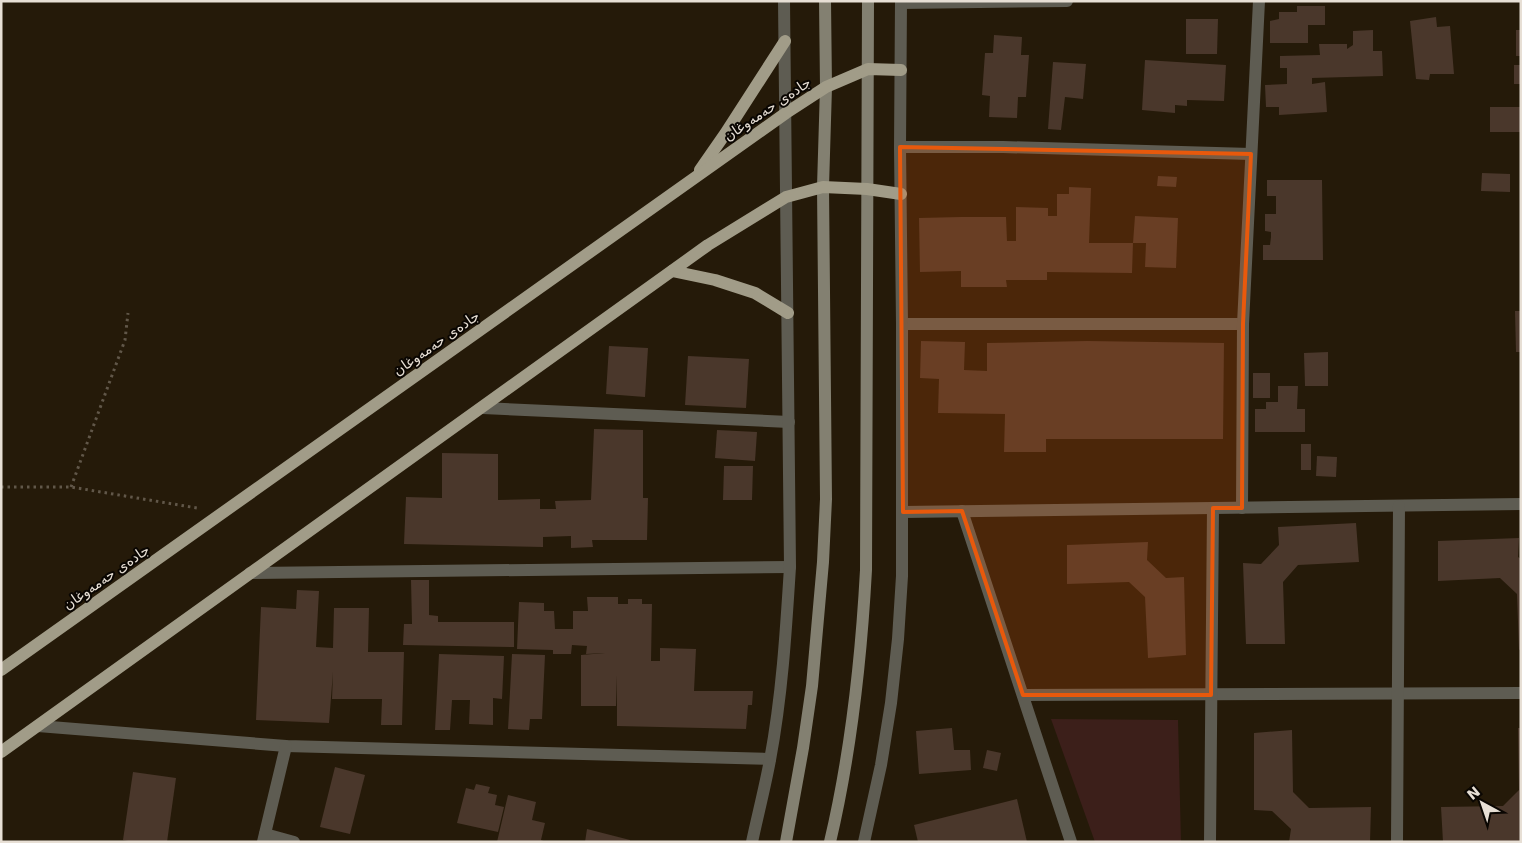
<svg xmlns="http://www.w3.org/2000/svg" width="1522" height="843" viewBox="0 0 1522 843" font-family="'DejaVu Sans','Noto Naskh Arabic',sans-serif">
<rect width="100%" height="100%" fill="#251a09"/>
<path fill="#3c1f1a" d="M 1051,719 L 1178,720 L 1181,842 L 1095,842 Z"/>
<g fill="#4a372b">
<path d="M 1297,6 L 1325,6 L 1325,25 L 1308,25 L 1308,43 L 1270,43 L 1270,21 L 1279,19 L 1279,12 L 1297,12 Z"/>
<path d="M 1436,17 L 1437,27 L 1450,26 L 1454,74 L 1430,74 L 1429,80 L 1416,79 L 1410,21 Z"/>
<path d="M 1186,19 L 1218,19 L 1217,54 L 1186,54 Z"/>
<path d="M 1373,30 L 1373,51 L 1382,51 L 1383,76 L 1312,78 L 1312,84 L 1325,82 L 1327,112 L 1279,115 L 1279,107 L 1266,107 L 1265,85 L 1287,84 L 1287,68 L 1280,68 L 1280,56 L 1320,55 L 1319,44 L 1347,44 L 1347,49 L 1353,45 L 1353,31 Z"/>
<rect x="1516" y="30" width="5" height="26"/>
<path d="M 994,35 L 1022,37 L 1021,55 L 1029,55 L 1026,97 L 1018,97 L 1017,118 L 989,117 L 990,96 L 982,95 L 985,53 L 993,53 Z"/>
<path d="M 1145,60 L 1226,65 L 1224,101 L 1187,100 L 1187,106 L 1175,105 L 1175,113 L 1142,110 Z"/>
<path d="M 1053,62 L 1086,64 L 1083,99 L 1065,97 L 1061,130 L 1048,129 Z"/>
<rect x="1514" y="65" width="7" height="19"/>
<rect x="1490" y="107" width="31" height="25"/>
<path d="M 1482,173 L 1510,174 L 1510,192 L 1481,191 Z"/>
<path d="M 1158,176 L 1177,177 L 1176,187 L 1157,186 Z"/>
<path d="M 1267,180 L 1322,180 L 1323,260 L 1263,260 L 1263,245 L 1270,245 L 1271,237 L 1271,232 L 1265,231 L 1265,214 L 1276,214 L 1276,196 L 1267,196 Z"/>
<path d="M 1069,187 L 1091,188 L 1089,243 L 1133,243 L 1135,216 L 1178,218 L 1176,268 L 1145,267 L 1146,243 L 1133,243 L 1132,273 L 1047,272 L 1047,280 L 1006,280 L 1007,287 L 961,287 L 961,271 L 920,272 L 919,218 L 961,217 L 1006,217 L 1007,241 L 1016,241 L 1016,207 L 1048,208 L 1048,216 L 1057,216 L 1057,194 L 1069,194 Z"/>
<path d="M 1515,311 L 1521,311 L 1521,352 L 1516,352 Z"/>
<path d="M 921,341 L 965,342 L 964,370 L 987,371 L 987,343 L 1087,341 L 1224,343 L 1223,439 L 1046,439 L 1046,452 L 1004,452 L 1005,414 L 938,413 L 939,379 L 920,378 Z"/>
<path d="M 609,346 L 648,348 L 645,397 L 606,394 Z"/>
<path d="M 1328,352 L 1328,386 L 1305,386 L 1304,353 Z"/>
<path d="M 688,356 L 749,359 L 746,408 L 685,405 Z"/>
<rect x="1253" y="373" width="17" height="25"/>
<path d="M 1278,386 L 1298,386 L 1297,409 L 1305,409 L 1305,432 L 1255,432 L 1255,409 L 1266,409 L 1266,402 L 1278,402 Z"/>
<path d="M 594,429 L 643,430 L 643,498 L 648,498 L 647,540 L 592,540 L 593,547 L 571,548 L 571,536 L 543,537 L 543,547 L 404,544 L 406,497 L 442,498 L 442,453 L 498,454 L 498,500 L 540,499 L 540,509 L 556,509 L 555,501 L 591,500 Z"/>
<path d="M 717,430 L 757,432 L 755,461 L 715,458 Z"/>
<rect x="1301" y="444" width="10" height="26"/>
<path d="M 1317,456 L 1337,457 L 1336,477 L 1316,476 Z"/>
<path d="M 724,466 L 753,466 L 752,500 L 723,500 Z"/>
<path d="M 1356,523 L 1359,562 L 1298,565 L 1283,582 L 1285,644 L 1246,644 L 1243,563 L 1261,564 L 1279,545 L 1278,527 Z"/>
<path d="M 1519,538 L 1518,557 L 1521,559 L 1521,649 L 1519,650 L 1517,594 L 1500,578 L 1438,581 L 1438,541 Z"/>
<path d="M 1148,542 L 1147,560 L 1166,578 L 1184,577 L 1186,655 L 1148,658 L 1145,597 L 1129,582 L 1067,584 L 1067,545 Z"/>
<path d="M 411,580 L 429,580 L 429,615 L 438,616 L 438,622 L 514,622 L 514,647 L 403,645 L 404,624 L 412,624 Z"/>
<path d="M 297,590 L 319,591 L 316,647 L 333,648 L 334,608 L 369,608 L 368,652 L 404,652 L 402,725 L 381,725 L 382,699 L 332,699 L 333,672 L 329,723 L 256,720 L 261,607 L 296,609 Z"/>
<path d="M 587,597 L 618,597 L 618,604 L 628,604 L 628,599 L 642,599 L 642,604 L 652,604 L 651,661 L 660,661 L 660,648 L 696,649 L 694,691 L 753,691 L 752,705 L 748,705 L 746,729 L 617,726 L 617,675 L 616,706 L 581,706 L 581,655 L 605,653 L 586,654 L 587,646 L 572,645 L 571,654 L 553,654 L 553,650 L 517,649 L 519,602 L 544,603 L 544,611 L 554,611 L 555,629 L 573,629 L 573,611 L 588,611 Z"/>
<path d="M 439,654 L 504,656 L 502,699 L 493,698 L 493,725 L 469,724 L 470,700 L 452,700 L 450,730 L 435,730 Z"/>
<path d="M 512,654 L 545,655 L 542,719 L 530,719 L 529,730 L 508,729 Z"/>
<path d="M 952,728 L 954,750 L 970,750 L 971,770 L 919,774 L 916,731 Z"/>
<path d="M 1518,728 L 1521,728 L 1521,842 L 1443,842 L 1441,807 L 1503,806 L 1519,790 Z"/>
<path d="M 1292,730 L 1293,792 L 1309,808 L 1371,807 L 1370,842 L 1289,842 L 1291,829 L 1272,811 L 1254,810 L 1254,733 Z"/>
<path d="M 987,750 L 1001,753 L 997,771 L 983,768 Z"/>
<path d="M 335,767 L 365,775 L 350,834 L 320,827 Z"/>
<path d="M 133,772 L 176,778 L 167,842 L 133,842 L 123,840 Z"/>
<path d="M 476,784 L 490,787 L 488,793 L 497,795 L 495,805 L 504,807 L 498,832 L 457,823 L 466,788 L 474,790 Z"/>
<path d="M 508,795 L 536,802 L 532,820 L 545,823 L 541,840 L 546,842 L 497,842 Z"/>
<path d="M 1017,799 L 1027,842 L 918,842 L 914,825 Z"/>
<path d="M 587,829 L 630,840 L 630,842 L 585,842 Z"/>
</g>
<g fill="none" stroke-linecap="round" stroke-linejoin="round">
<g stroke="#615749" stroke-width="3" stroke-dasharray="2.5 4" stroke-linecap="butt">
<path d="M 1,487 L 71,487 L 197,508"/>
<path d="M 71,487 L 125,340 L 128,313"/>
</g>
<g stroke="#5e5c52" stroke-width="12">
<path d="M 901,3 L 1067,1"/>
<path d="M 900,147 L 1003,147 L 1251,154"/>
<path d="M 902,324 L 1243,324"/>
<path d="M 483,408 L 789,422"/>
<path d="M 1242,508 L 1243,324 L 1259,1"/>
<path d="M 962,511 L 1071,842"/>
<path d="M 903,512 L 1521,504"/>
<path d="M 250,573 L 790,567"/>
<path d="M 1023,695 L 1521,693"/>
<path d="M 38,726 L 286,746 L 770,759"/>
<path d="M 265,834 L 294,842"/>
<path d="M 263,842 L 286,746"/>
<path d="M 752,842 C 758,814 765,787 770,760 C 782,696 786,631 790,567 L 784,1"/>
<path d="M 864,842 L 881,765 L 891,703 L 898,639 L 902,576 L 902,324 L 900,147 L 901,1"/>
<path d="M 1210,842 L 1213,508"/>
<path d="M 1397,842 L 1399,506"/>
</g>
<g stroke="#838071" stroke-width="12">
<path d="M 786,842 L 803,748 L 812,686 L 823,562 L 826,499 L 823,187 L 826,87 L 825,1"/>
<path d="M 830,842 C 851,753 861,662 866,570 L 868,1"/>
</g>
<g stroke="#a19c88" stroke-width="12">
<path d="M 700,170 L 725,134 L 785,41"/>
<path d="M 672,271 L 715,280 L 755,293 L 788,313"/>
<path d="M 1,670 L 786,113 L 826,87 L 868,69 L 901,70"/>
<path d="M 1,752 L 708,245 L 786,197 L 823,187 L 867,189 L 901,194"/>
</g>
</g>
<path fill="#e8590c" fill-opacity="0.2" stroke="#e8590c" stroke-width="4" stroke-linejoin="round" d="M 900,147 L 1251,154 L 1243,324 L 1242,508 L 1213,508 L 1211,695 L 1023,695 L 962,511 L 903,512 Z"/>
<g text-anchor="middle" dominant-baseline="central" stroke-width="4" stroke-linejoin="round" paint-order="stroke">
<g font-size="14" fill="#e7dfd5" stroke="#0a0602">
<text transform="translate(767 109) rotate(-34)">جادەی حەمەوغان</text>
<text transform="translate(436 343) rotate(-35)">جادەی حەمەوغان</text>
<text transform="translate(106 577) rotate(-35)">جادەی حەمەوغان</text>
</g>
</g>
<rect width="1522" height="843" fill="none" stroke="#e7dfd5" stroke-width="5"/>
<g transform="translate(1482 803) rotate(320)" stroke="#0a0602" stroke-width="4" paint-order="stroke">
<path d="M0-4L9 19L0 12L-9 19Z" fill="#e7dfd5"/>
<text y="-8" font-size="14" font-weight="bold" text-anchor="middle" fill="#e7dfd5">N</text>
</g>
</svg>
